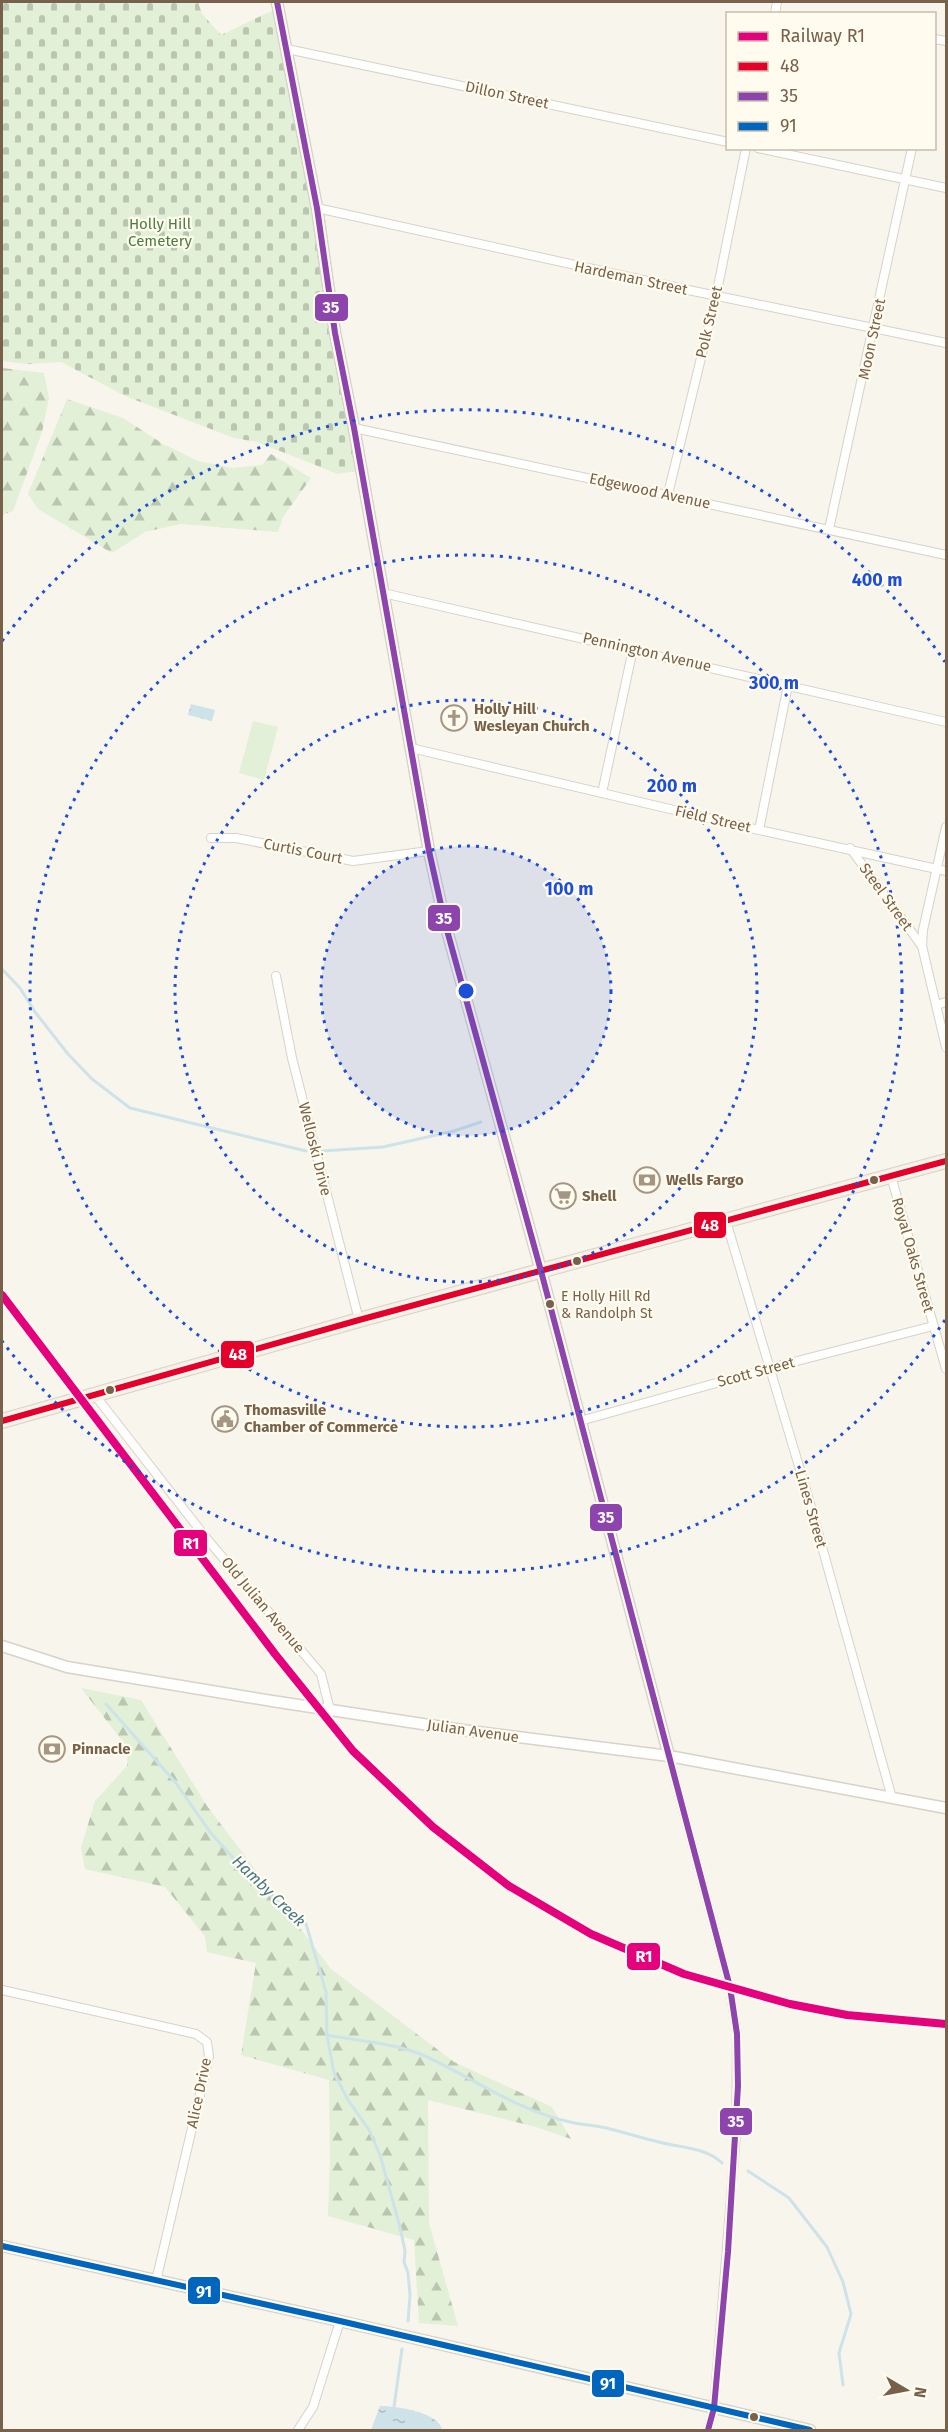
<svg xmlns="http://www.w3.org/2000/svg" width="948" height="2432" viewBox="0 0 948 2432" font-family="'Fira Sans',sans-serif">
<defs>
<pattern id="forest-firs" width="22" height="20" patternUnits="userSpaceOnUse" patternTransform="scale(1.5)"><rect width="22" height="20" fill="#e1f0d7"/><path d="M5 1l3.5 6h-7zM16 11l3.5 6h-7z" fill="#bbc6b0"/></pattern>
<pattern id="cemetery-stones" width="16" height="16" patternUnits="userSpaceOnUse" patternTransform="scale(1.5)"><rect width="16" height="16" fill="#e1f0d7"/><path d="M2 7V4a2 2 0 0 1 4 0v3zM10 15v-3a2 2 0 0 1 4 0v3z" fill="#bbc6b0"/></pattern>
<pattern id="water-ripples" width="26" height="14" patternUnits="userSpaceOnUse" patternTransform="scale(1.5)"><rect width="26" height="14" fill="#cde3e9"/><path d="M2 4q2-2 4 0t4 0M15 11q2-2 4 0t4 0" fill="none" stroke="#abbbbf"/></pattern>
</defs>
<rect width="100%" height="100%" fill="#f8f5ec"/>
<path fill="#e1f0d7" d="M 253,721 L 278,727 L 264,780 L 239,773 Z"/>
<g fill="url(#forest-firs)">
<path d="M 2,368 L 44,373 L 49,398 L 42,432 L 13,511 L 2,515 Z"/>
<path d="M 67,399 L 123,418 L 163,444 L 198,461 L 232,468 L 262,465 L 271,454 L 311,478 L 283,517 L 278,532 L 181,524 L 145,532 L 112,553 L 38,509 L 28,494 Z"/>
<path d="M 81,1688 L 141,1700 L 207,1806 L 331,1969 L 454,2062 L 552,2107 L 571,2139 L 536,2127 L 428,2100 L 429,2223 L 458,2326 L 419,2323 L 414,2240 L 328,2216 L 330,2160 L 329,2080 L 241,2055 L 256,1963 L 207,1952 L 205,1936 L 165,1887 L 85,1869 L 81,1848 L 95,1801 L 127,1766 L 128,1748 Z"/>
</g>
<path fill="url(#cemetery-stones)" d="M 2,2 L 198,2 L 202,14 L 221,35 L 278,8 L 361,470 L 338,474 L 257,442 L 234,438 L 125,396 L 61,362 L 27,364 L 2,361 Z"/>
<g fill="url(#water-ripples)">
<path d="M 191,704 L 215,710 L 212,721 L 188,715 Z"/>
<path d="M 380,2406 C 396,2406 439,2412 442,2430 L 371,2430 Z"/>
</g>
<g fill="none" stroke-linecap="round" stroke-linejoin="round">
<g stroke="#cde3e9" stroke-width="3">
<path d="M 2,969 L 20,988 L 35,1012 L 68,1054 L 92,1079 L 130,1108 L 306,1151"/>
<path d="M 322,1151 L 383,1147 L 454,1131 L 481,1122"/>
<path d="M 106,1704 L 176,1783 L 210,1832 L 251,1878 L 279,1903 L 306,1924 L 326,1992 L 327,2035 L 334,2073 L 348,2100 L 369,2130 L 380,2155 L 400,2227 L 405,2251 L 404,2262 L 408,2273 L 410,2295 L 408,2321"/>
<path d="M 327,2035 C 359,2041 395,2043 425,2056 C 473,2078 518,2111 570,2122 C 582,2125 594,2125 606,2128 C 624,2132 641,2138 659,2142 C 681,2148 705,2147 722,2163"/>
<path d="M 748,2171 L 789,2198 L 827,2247 L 843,2282 L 851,2314 L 839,2353 L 843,2385"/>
<path d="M 394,2407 L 402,2349"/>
</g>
<g stroke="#d7d2ca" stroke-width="10">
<g id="minor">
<path d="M 775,14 L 777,2"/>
<path d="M 934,41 L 935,39 L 946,41"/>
<path d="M 287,49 L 728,142"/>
<path d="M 758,148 L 946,188"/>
<path d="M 317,208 L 693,291 L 946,343"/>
<path d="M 354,428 L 946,555"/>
<path d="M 668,494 L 716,296 L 746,148"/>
<path d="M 829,529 L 912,148"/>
<path d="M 383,593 L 946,722"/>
<path d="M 411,748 L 759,830 L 946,871"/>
<path d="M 602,793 L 633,649"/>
<path d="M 946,827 L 923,930 L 922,946 L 946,1047"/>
<path d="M 759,830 L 788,685"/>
<path d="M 211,838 L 236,838 L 353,861 L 429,851"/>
<path d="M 850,848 L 921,945"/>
<path d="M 276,976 L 292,1058 L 359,1320"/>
<path d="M 937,1005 L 946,1002"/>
<path d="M 891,1176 L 946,1369"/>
<path d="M 726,1221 L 809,1500 L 892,1798"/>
<path d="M 94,1394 L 207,1539 L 321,1674 L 330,1710"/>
<path d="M 580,1421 L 770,1368 L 933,1326"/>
<path d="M 669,1756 L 730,1987 L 737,2034 L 736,2134 L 714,2408 L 708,2430"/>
<path d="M 2,1990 L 196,2034 L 207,2042 L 209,2056 L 156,2281"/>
<path d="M 298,2430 L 313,2407 L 340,2321"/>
</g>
</g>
<g stroke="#d7d2ca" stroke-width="13">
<g id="tertiary">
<path d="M 277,2 L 317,208 L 335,333 L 354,428 L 429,851 L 445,923 L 541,1271 L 669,1756"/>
<path d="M 2,1646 L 67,1667 L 272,1701 L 462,1730 L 669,1756 L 946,1808"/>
<path d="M 2,2246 L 340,2321 L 810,2430"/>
</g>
</g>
<g stroke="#dad2c9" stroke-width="16">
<path id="primary" d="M 2,1421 L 359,1320 L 946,1161"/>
</g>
<use href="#minor" stroke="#fefefc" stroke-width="8"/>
<use href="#tertiary" stroke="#fefefc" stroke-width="10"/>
<use href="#primary" stroke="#f3f0e6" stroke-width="14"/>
<g stroke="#fffbee" stroke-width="10">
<path id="bus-1" d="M 2,1421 L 359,1320 L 946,1161"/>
</g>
<g stroke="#fffbee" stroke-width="10">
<path id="bus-2" d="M 277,2 L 317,208 L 335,333 L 354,428 L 429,851 L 445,923 L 541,1271 L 730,1987 L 737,2034 L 738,2086 L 728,2252 L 714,2408 L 708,2430"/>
</g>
<g stroke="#fffbee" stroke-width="10">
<path id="bus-3" d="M 2,2246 L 340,2321 L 810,2430"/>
</g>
<use href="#bus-1" stroke="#e4002b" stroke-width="6"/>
<use href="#bus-2" stroke="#8e44ad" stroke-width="6"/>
<use href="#bus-3" stroke="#0065bd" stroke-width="6"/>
<g stroke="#fffbee" stroke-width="12">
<path id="rail-1" d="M 2,1295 L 275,1654 L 353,1751 L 433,1827 L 509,1886 L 591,1934 L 684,1974 L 790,2004 L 847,2015 L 946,2024"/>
</g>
<use href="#rail-1" stroke="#e5007d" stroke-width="8"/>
</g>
<circle cx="466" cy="991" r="145" fill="#1d4ed8" fill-opacity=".12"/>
<g fill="none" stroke="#1d4ed8" stroke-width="3" stroke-dasharray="3 6">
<circle cx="466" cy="991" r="145"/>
<circle cx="466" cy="991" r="291"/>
<circle cx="466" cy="991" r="436"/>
<path d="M945 1320A581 581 0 0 1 2 1341M2 641A581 581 0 0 1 945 662"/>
</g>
<defs>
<g id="church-ring" transform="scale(1.35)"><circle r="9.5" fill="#fffbee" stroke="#a59583" stroke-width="1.5"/><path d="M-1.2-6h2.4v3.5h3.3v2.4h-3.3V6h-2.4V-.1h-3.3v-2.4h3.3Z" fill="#a59583"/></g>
<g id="bank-ring" transform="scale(1.35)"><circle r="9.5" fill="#fffbee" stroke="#a59583" stroke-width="1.5"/><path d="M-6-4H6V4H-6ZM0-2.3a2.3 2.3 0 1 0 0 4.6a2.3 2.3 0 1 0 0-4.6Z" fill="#a59583"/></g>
<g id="supermarket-ring" transform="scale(1.35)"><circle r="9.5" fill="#fffbee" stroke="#a59583" stroke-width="1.5"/><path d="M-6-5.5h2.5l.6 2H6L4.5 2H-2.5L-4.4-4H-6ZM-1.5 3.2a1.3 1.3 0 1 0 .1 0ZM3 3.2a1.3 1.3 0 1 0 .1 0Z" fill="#a59583"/></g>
<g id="civic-ring" transform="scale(1.35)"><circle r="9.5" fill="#fffbee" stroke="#a59583" stroke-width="1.5"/><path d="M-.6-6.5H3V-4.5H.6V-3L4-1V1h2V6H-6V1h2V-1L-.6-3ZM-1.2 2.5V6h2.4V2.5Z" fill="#a59583"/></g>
</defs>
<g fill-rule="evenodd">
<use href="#church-ring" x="454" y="718"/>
<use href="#bank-ring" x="647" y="1180"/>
<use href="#supermarket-ring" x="563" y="1196"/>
<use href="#civic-ring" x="225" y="1419"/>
<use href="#bank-ring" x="52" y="1749"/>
</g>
<g fill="#78614a" stroke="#fffbee" stroke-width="2">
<circle cx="874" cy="1180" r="5"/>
<circle cx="577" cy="1261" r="5"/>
<circle cx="550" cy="1304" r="5"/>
<circle cx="110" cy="1390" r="5"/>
<circle cx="754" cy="2417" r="5"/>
</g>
<g text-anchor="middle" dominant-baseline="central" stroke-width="4.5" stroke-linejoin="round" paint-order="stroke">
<g font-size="14" fill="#78614a" stroke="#fffbee" text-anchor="start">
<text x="561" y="1296">E Holly Hill Rd<tspan x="561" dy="17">&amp; Randolph St</tspan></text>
</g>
<g font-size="15" fill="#78614a" stroke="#fffbee">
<text transform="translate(507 95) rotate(12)">Dillon Street</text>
<text transform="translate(631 278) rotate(12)">Hardeman Street</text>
<text transform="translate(709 322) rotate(-77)">Polk Street</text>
<text transform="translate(872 339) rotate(-78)">Moon Street</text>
<text transform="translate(650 491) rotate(12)">Edgewood Avenue</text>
<text transform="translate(647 652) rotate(13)">Pennington Avenue</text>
<text transform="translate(713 819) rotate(13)">Field Street</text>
<text transform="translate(303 851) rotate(11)">Curtis Court</text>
<text transform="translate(886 897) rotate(54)">Steel Street</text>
<text transform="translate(315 1149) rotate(76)">Welloski Drive</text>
<text transform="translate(913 1255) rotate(74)">Royal Oaks Street</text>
<text transform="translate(756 1372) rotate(-15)">Scott Street</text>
<text transform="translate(811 1509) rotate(74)">Lines Street</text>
<text transform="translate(263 1605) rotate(50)">Old Julian Avenue</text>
<text transform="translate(473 1731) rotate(8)">Julian Avenue</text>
<text transform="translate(199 2093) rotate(-78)">Alice Drive</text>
</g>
<g font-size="15" fill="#4c7e42" stroke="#fffbee">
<text x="160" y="224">Holly Hill<tspan x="160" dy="17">Cemetery</tspan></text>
</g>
<g font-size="15" font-weight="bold" fill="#78614a" stroke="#fffbee" text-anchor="start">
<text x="474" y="709">Holly Hill<tspan x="474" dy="17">Wesleyan Church</tspan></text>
<text x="666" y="1180">Wells Fargo</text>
<text x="582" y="1196">Shell</text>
<text x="244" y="1410">Thomasville<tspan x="244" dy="17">Chamber of Commerce</tspan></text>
<text x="72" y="1749">Pinnacle</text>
</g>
<g font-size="16" font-style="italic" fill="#43758c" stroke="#fffbee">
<text transform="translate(269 1891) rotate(44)">Hamby Creek</text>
</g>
</g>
<circle cx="466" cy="991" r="9" fill="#1d4ed8" stroke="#fffbee" stroke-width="3"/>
<g font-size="18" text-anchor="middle" font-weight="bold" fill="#1d4ed8" stroke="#fffbee" stroke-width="4.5" stroke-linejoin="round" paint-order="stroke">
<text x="877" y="586">400 m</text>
<text x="774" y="689">300 m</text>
<text x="672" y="792">200 m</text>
<text x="569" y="895">100 m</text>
</g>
<g stroke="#fffbee" stroke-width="2">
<rect x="314" y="293" width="35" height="29" rx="6" fill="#8e44ad"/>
<rect x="427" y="904" width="34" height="28" rx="6" fill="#8e44ad"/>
<rect x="693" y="1211" width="34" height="28" rx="6" fill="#e4002b"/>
<rect x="220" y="1340" width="35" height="29" rx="6" fill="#e4002b"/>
<rect x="589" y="1503" width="34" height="29" rx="6" fill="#8e44ad"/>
<rect x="173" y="1529" width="35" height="28" rx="6" fill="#e5007d"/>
<rect x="626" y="1942" width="35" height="29" rx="6" fill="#e5007d"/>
<rect x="719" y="2107" width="34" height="29" rx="6" fill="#8e44ad"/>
<rect x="187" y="2276" width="34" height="29" rx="6" fill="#0065bd"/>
<rect x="591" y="2369" width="34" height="29" rx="6" fill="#0065bd"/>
</g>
<g font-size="16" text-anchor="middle" font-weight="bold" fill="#fff">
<text x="331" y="313">35</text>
<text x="444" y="924">35</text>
<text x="710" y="1231">48</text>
<text x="238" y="1360">48</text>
<text x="606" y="1523">35</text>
<text x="191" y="1549">R1</text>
<text x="644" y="1962">R1</text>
<text x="736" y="2127">35</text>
<text x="204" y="2297">91</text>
<text x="608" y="2389">91</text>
</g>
<rect width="948" height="2432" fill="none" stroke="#78614a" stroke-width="6"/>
<rect x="726" y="12" width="210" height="138" fill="#fffbee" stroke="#c9bdac" stroke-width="1.5"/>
<rect x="738" y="32" width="30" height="9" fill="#e5007d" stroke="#c9bdac" stroke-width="1.5"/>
<text x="780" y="42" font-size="18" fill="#78614a">Railway R1</text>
<rect x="738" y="62" width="30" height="9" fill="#e4002b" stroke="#c9bdac" stroke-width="1.5"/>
<text x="780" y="72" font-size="18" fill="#78614a">48</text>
<rect x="738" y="92" width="30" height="9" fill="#8e44ad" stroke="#c9bdac" stroke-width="1.5"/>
<text x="780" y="102" font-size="18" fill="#78614a">35</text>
<rect x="738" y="122" width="30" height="9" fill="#0065bd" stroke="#c9bdac" stroke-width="1.5"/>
<text x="780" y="132" font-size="18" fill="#78614a">91</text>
<g transform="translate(906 2390) rotate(100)" stroke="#fffbee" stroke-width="4.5" paint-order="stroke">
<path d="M0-4.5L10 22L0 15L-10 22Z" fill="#78614a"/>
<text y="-9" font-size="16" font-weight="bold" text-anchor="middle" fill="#78614a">N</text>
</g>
</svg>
